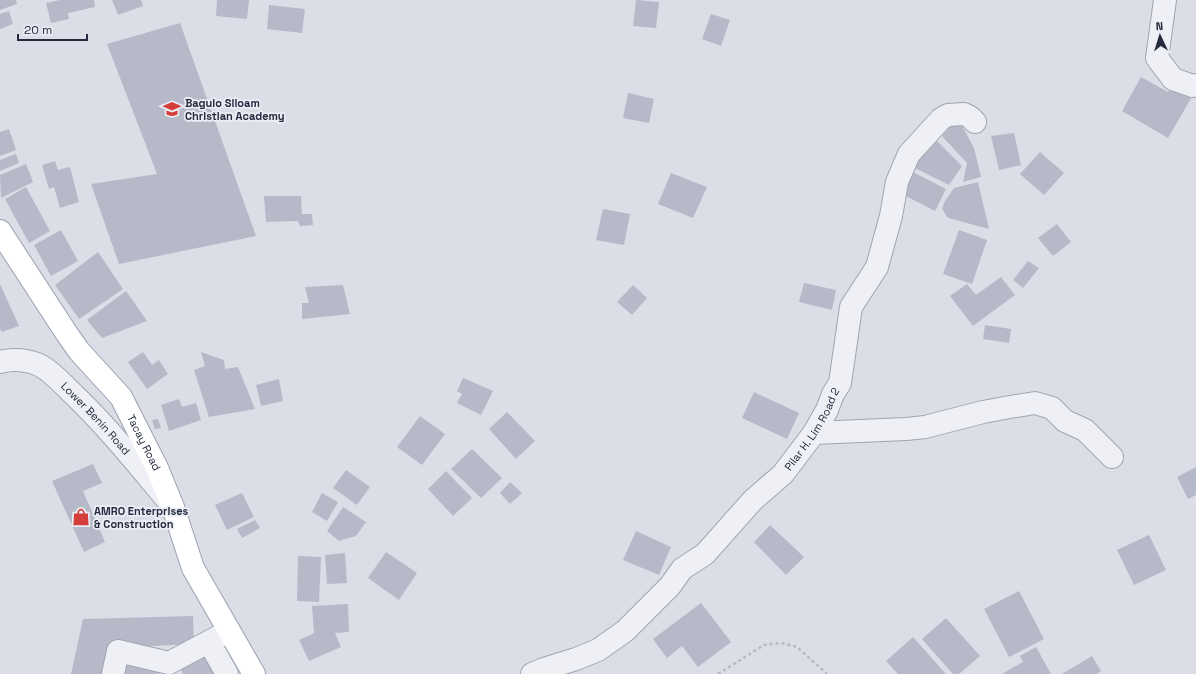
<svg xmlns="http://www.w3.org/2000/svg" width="1196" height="674" viewBox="0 0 1196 674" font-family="'Space Grotesk',sans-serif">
<rect width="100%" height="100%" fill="#dcdee7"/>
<g fill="#b6b9c7">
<path d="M 0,0 L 16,0 L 17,4 L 0,10 Z"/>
<path d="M 60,0 L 94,0 L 95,7 L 68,13 L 69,19 L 51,23 L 46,3 Z"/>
<path d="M 112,0 L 141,0 L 143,6 L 118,15 Z"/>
<path d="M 217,0 L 249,0 L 247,19 L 216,16 Z"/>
<path d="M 636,0 L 659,2 L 656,28 L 633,26 Z"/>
<path d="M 269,5 L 305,9 L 302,33 L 267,29 Z"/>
<path d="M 9,11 L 13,24 L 0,29 L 0,14 Z"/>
<path d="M 711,14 L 730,20 L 721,46 L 702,39 Z"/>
<path d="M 180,23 L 256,236 L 119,264 L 91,184 L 157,174 L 107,44 Z"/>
<path d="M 1141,77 L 1168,92 L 1173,83 L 1193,95 L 1168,138 L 1122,111 Z"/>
<path d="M 628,93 L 654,99 L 649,123 L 623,118 Z"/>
<path d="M 958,118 L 974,148 L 981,177 L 963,182 L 967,163 L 942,136 Z"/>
<path d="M 9,129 L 16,150 L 0,156 L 0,132 Z"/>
<path d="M 1014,133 L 1021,165 L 999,170 L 991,136 Z"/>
<path d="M 936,140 L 962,166 L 949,185 L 911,166 Z"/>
<path d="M 1040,152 L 1064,173 L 1044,195 L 1020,174 Z"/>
<path d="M 16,154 L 19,163 L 0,171 L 0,160 Z"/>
<path d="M 55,161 L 58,170 L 70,167 L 79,202 L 60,208 L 54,187 L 49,189 L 42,165 Z"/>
<path d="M 26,164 L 33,182 L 1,198 L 0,175 Z"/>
<path d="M 911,171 L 946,189 L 935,211 L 900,193 Z"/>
<path d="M 671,173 L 707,187 L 693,218 L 658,204 Z"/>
<path d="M 978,182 L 989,229 L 948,218 L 942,209 L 945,201 L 954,188 Z"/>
<path d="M 26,187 L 50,231 L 29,243 L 5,199 Z"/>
<path d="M 264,196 L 301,196 L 302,214 L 312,214 L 313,225 L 300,226 L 298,221 L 266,222 Z"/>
<path d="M 603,209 L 630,214 L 624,245 L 596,240 Z"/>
<path d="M 1057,224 L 1071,242 L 1053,256 L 1038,238 Z"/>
<path d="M 61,230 L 78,261 L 51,276 L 34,245 Z"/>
<path d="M 959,230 L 987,240 L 972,284 L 943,274 Z"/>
<path d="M 98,252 L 123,289 L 79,319 L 55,285 Z"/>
<path d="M 1028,261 L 1039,268 L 1023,288 L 1013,280 Z"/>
<path d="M 1001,277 L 1015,295 L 973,326 L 950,296 L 967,284 L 976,295 Z"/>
<path d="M 804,283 L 836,290 L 832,310 L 799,302 Z"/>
<path d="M 0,284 L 19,326 L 2,332 L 0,329 Z"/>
<path d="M 343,285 L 350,314 L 302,319 L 302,303 L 309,303 L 305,287 Z"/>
<path d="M 633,285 L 647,298 L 632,315 L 617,302 Z"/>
<path d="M 126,291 L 147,321 L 102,338 L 87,320 Z"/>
<path d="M 985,325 L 1011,329 L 1009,343 L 983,339 Z"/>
<path d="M 143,352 L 152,365 L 159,360 L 168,374 L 147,389 L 128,362 Z"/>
<path d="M 201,352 L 224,360 L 225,369 L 238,367 L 255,409 L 209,417 L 194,370 L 205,366 Z"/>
<path d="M 463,378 L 493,391 L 481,415 L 457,403 L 462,394 L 457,391 Z"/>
<path d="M 279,379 L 283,401 L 261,406 L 256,385 Z"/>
<path d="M 754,392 L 799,413 L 787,439 L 742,418 Z"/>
<path d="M 179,399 L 182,407 L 196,403 L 201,420 L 169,431 L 161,405 Z"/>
<path d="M 507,412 L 535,441 L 516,459 L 489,429 Z"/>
<path d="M 420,416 L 445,434 L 422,465 L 397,447 Z"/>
<path d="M 158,419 L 161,428 L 155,429 L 152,420 Z"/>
<path d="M 472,449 L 502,478 L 481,498 L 451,469 Z"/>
<path d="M 93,464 L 102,483 L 83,491 L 105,542 L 84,552 L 52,481 Z"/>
<path d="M 1196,467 L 1196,495 L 1188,499 L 1177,477 Z"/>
<path d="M 346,470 L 370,487 L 357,505 L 333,488 Z"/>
<path d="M 446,471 L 472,498 L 453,516 L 428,489 Z"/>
<path d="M 510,482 L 522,493 L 510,504 L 500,493 Z"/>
<path d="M 242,493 L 254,517 L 227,530 L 215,505 Z"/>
<path d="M 322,493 L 338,502 L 327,521 L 312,512 Z"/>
<path d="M 343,507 L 366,522 L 356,536 L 339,541 L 327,531 Z"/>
<path d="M 255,520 L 260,528 L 242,538 L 237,529 Z"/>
<path d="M 770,525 L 804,557 L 786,575 L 754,542 Z"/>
<path d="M 636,531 L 671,547 L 659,575 L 623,560 Z"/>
<path d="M 1149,535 L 1166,570 L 1134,585 L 1117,550 Z"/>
<path d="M 386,552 L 417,573 L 399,600 L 368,578 Z"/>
<path d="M 345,553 L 347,583 L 327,584 L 325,555 Z"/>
<path d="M 298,556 L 321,557 L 319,602 L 297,601 Z"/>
<path d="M 1019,591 L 1044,639 L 1009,657 L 984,609 Z"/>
<path d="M 701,603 L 731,642 L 698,667 L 682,646 L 667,658 L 653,639 Z"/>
<path d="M 348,604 L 349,632 L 335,633 L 341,647 L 309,661 L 299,640 L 314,633 L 312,606 Z"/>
<path d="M 193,616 L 194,644 L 112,648 L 108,674 L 71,674 L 83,619 Z"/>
<path d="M 946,618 L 980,656 L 959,674 L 953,674 L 922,639 Z"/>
<path d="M 913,637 L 946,674 L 898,674 L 886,661 Z"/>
<path d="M 1036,647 L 1051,674 L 1002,674 L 1023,662 L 1020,656 Z"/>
<path d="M 203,651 L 215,674 L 183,674 L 178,664 Z"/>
<path d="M 1092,656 L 1101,671 L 1096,674 L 1062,674 Z"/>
<path d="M 123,660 L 161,668 L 159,674 L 119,674 Z"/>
</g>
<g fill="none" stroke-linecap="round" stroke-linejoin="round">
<g stroke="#a1a4b1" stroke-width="24">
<g id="minor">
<path d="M 1165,0 L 1157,58 L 1173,79 L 1193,86 L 1196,85"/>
<path id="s1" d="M 0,362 C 12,358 30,360 41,366 C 52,372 63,384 71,392 C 107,426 137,464 169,502"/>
<path d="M 814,433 L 906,429 L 925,427 L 983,412 L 1010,407 L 1035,403 L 1052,408 L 1065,421 L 1085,430 L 1112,457"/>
<path d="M 209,642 L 227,674"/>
<path d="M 113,674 L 118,651 L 169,663 L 229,631"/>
<path id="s2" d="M 532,674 L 544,669 L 576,659 L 598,650 L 625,631 L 670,586 L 682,569 L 705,554 L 753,500 L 783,474 L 814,433 L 827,410 L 833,394 L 840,383 L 851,307 L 877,267 L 891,216 L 897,182 L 909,154 L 941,119 L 948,115 L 964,114 L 970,117 L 975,122"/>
</g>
</g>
<g stroke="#9ba0b3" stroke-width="24">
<g id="major">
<path id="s3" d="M 0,231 L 67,334 L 79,351 L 121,397 L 157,468 L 173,507 L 193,568 L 254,674"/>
</g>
</g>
<path stroke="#b6b9c2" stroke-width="2.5" stroke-dasharray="3 3" stroke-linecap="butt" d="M 718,674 L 764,645 L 781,643 L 797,647 L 827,674"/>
<use href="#minor" stroke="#eff0f5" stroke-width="22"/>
<use href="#major" stroke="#fff" stroke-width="22"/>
</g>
<defs>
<g id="school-bare" transform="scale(1.38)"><path d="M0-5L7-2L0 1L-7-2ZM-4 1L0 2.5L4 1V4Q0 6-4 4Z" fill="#d33e3a" stroke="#ebedf5" stroke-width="2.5" paint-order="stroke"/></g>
<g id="shop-bare" transform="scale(1.38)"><path d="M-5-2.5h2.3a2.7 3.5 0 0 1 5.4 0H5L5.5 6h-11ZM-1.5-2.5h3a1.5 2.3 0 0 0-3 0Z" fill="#d33e3a" stroke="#ebedf5" stroke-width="2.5" paint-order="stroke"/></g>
</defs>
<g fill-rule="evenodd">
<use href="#school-bare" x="172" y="109"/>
<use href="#shop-bare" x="81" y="517"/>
</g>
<g text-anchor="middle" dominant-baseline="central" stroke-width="3.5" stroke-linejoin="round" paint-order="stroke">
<g font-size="11" font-weight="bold" fill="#252a3e" stroke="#ebedf5" text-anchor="start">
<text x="185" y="103">Baguio Siloam<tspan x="185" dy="13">Christian Academy</tspan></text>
<text x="94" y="511">AMRO Enterprises<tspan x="94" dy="13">&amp; Construction</tspan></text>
</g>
<g font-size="11" fill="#252a3e" stroke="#ebedf5">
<text stroke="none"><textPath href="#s1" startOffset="118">Lower Benin Road</textPath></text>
<text stroke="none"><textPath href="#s2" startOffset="381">Pilar H. Lim Road 2</textPath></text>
<text stroke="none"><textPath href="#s3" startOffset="257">Tacay Road</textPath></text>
</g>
</g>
<g transform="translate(1160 36) rotate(356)" stroke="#ebedf5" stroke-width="3" paint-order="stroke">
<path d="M0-3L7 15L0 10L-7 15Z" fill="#252a3e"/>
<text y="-6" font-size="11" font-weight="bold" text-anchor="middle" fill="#252a3e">N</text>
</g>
<path d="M18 34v6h69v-6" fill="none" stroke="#252a3e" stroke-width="2"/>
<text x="24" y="34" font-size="12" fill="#252a3e" stroke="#ebedf5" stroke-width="3" paint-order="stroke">20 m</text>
</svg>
